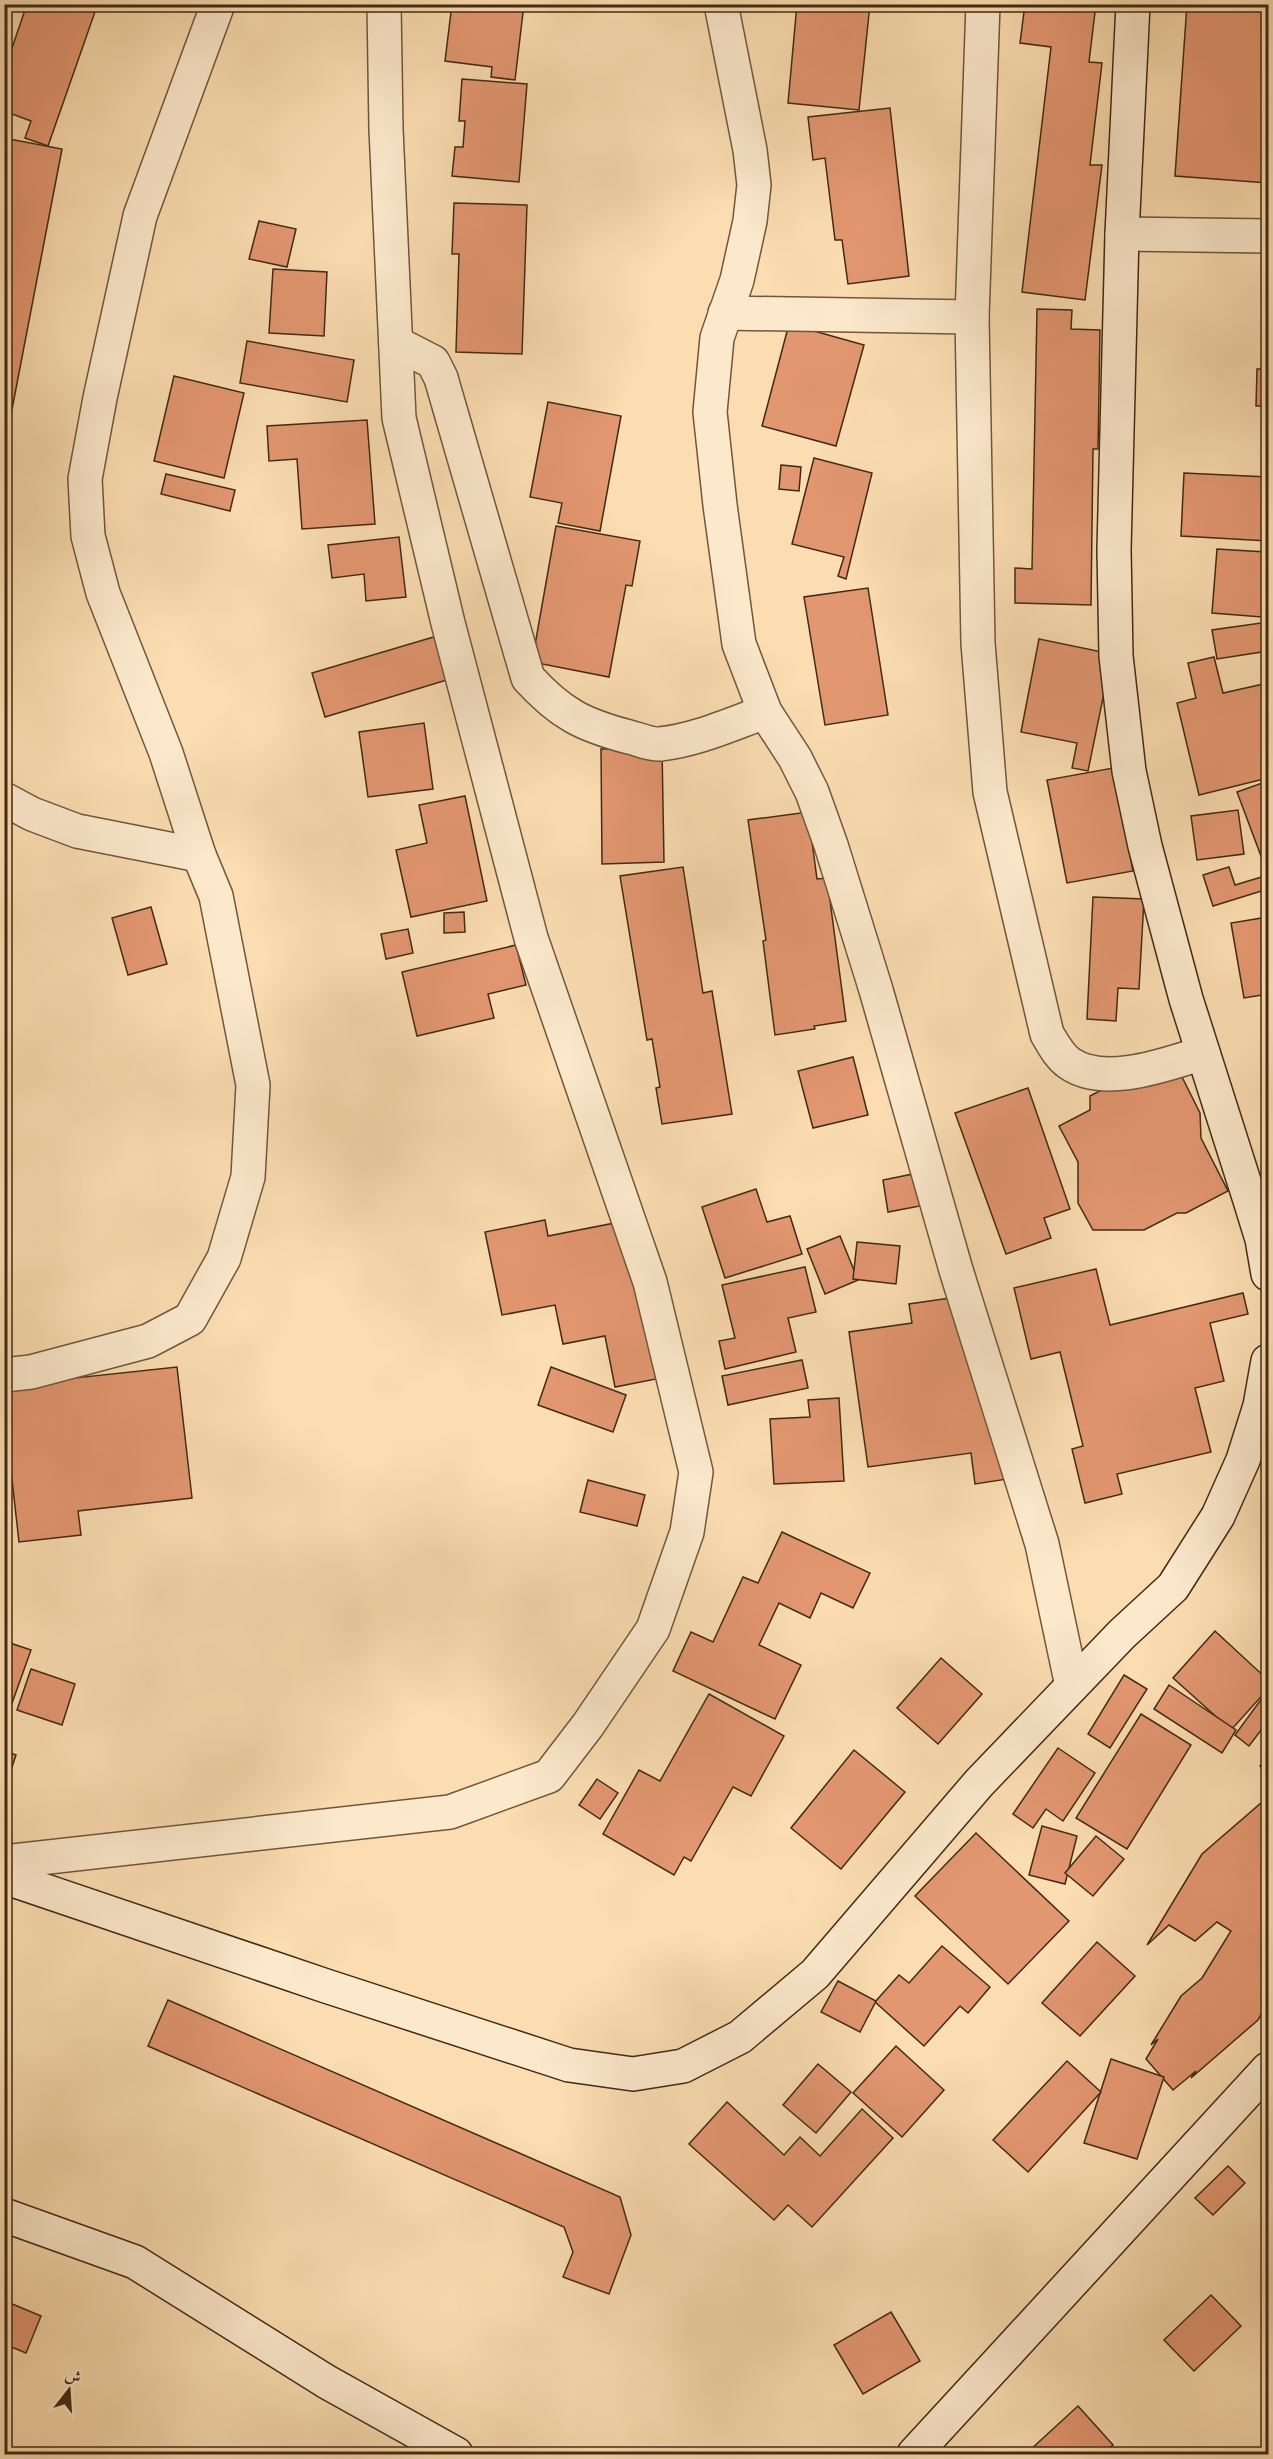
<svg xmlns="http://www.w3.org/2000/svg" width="1273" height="2459" viewBox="0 0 1273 2459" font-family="Vollkorn,Amiri,serif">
<rect width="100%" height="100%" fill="#fbddb1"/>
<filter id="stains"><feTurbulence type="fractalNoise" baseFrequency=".00333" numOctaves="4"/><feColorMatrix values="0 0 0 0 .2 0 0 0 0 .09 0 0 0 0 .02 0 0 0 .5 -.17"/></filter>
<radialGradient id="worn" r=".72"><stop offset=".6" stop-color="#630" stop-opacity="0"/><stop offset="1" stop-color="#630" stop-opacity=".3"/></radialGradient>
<g fill="#e39771" stroke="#412a15" stroke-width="1.5">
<path d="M 27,4 L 84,4 L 96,9 L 48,146 L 25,138 L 31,121 L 4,111 L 4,51 L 5,49 L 11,51 Z"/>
<path d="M 452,4 L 524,4 L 515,80 L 491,77 L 492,67 L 445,61 Z"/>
<path d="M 797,4 L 870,4 L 859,110 L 788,103 Z"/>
<path d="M 1025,4 L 1096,4 L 1089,62 L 1102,63 L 1090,165 L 1102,165 L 1085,300 L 1022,292 L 1051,47 L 1020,43 Z"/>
<path d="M 1187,4 L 1268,4 L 1268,183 L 1175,176 Z"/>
<path d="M 462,79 L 527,84 L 519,182 L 452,176 L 455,147 L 463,147 L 465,121 L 459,121 Z"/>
<path d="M 890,108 L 909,276 L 848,284 L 842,240 L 835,240 L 825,158 L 813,160 L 808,117 Z"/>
<path d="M 4,138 L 62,149 L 4,451 Z"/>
<path d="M 454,203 L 527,205 L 522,354 L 456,352 L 459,254 L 452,254 Z"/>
<path d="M 259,221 L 296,229 L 287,267 L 249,259 Z"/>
<path d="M 273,269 L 327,272 L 324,336 L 269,333 Z"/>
<path d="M 1037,309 L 1072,310 L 1071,329 L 1100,330 L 1098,449 L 1093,449 L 1091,605 L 1015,603 L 1015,568 L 1032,569 Z"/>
<path d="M 789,324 L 864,345 L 836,446 L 762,426 Z"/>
<path d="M 247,341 L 354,360 L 347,402 L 240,383 Z"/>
<path d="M 1257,369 L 1268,369 L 1268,406 L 1256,406 Z"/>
<path d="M 174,376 L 244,393 L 224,478 L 154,461 Z"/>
<path d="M 548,402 L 621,416 L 600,531 L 558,523 L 562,503 L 530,497 Z"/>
<path d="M 367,420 L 375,524 L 302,529 L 297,459 L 269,461 L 267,426 Z"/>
<path d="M 814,458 L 872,473 L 846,579 L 838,576 L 844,557 L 792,544 Z"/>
<path d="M 781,465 L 801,467 L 799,491 L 779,489 Z"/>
<path d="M 1184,473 L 1268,477 L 1268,541 L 1181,536 Z"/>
<path d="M 166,474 L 235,490 L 230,511 L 161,494 Z"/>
<path d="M 556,526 L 640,541 L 632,586 L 626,585 L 609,677 L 532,662 Z"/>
<path d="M 399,537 L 406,597 L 366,601 L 364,574 L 332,578 L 328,545 Z"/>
<path d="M 4,543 L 11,544 L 4,566 Z"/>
<path d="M 1217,549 L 1266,552 L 1262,617 L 1212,613 Z"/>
<path d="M 868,588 L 888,715 L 825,725 L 804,597 Z"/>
<path d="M 1268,622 L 1268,651 L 1217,659 L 1212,630 Z"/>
<path d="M 437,636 L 450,679 L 325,717 L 312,673 Z"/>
<path d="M 1039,639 L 1112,654 L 1088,771 L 1072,768 L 1077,743 L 1021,732 Z"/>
<path d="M 1214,657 L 1223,693 L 1268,683 L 1268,778 L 1199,795 L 1177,703 L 1196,698 L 1188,663 Z"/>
<path d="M 424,723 L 433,789 L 368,797 L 359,732 Z"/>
<path d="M 662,748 L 664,862 L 602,864 L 601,749 Z"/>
<path d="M 1113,768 L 1133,871 L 1067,883 L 1047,780 Z"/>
<path d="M 1268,781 L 1268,863 L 1264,864 L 1237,792 Z"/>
<path d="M 465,796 L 487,901 L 411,917 L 396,850 L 427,843 L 419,805 Z"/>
<path d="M 1238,810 L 1244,854 L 1197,860 L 1191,816 Z"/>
<path d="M 808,812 L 817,879 L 827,878 L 846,1021 L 814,1026 L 815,1029 L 775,1035 L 763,941 L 766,940 L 748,820 Z"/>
<path d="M 683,867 L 703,993 L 712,991 L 732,1114 L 662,1124 L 656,1088 L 660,1087 L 652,1039 L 647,1040 L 620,876 Z"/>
<path d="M 1229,867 L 1235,885 L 1268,875 L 1268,889 L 1213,906 L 1203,875 Z"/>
<path d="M 1093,897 L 1144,899 L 1139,989 L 1118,988 L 1116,1021 L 1087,1019 Z"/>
<path d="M 151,907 L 167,964 L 128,975 L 112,918 Z"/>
<path d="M 464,912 L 465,932 L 444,933 L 444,913 Z"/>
<path d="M 1268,917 L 1268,994 L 1244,998 L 1231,923 Z"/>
<path d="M 408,929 L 413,953 L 386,959 L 381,934 Z"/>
<path d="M 516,945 L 526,985 L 488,994 L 494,1018 L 417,1036 L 402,972 Z"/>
<path d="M 853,1057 L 868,1115 L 813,1128 L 798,1071 Z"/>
<path d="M 1179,1071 L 1200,1113 L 1201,1138 L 1228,1191 L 1186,1213 L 1177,1213 L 1144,1230 L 1093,1230 L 1078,1203 L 1078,1162 L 1059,1126 L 1090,1110 L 1090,1096 L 1136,1072 Z"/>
<path d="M 1028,1088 L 1070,1209 L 1044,1218 L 1051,1238 L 1006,1254 L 955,1113 Z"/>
<path d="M 913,1174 L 920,1206 L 888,1212 L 883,1180 Z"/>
<path d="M 756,1189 L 767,1222 L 790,1216 L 802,1254 L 725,1278 L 702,1207 Z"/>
<path d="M 545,1220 L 548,1236 L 625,1221 L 656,1379 L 615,1387 L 605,1336 L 563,1344 L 555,1305 L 502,1315 L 485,1232 Z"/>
<path d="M 840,1236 L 858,1280 L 825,1294 L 807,1249 Z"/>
<path d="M 857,1242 L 900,1246 L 896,1284 L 853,1279 Z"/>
<path d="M 805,1267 L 816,1312 L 788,1318 L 796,1352 L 725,1369 L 719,1341 L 735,1338 L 722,1285 Z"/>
<path d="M 1096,1269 L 1110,1325 L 1243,1293 L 1248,1314 L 1210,1323 L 1224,1381 L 1195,1388 L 1211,1452 L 1117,1474 L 1122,1494 L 1085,1503 L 1072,1449 L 1083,1446 L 1060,1352 L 1031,1359 L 1014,1288 Z"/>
<path d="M 964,1296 L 1014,1478 L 975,1484 L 971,1453 L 868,1467 L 849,1332 L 912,1323 L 909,1304 Z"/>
<path d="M 73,1358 L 75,1378 L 177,1367 L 192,1498 L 78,1511 L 81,1535 L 19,1542 L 8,1444 L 4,1445 L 4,1366 Z"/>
<path d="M 802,1360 L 808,1388 L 728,1405 L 722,1376 Z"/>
<path d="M 551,1367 L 626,1395 L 613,1432 L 538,1405 Z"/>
<path d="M 839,1398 L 844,1481 L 774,1484 L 770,1419 L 810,1417 L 808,1400 Z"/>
<path d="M 588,1480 L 645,1495 L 637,1526 L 580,1512 Z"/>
<path d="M 782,1532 L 870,1573 L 853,1608 L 821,1593 L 810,1618 L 779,1603 L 759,1645 L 801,1665 L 775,1719 L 673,1671 L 691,1632 L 713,1642 L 743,1577 L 758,1583 Z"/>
<path d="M 1215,1631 L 1268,1680 L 1268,1689 L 1231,1730 L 1173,1678 Z"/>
<path d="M 4,1641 L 31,1650 L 11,1706 L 4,1704 Z"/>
<path d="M 941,1658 L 982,1694 L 938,1744 L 897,1708 Z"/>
<path d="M 1268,1666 L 1268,1678 L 1263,1674 Z"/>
<path d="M 31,1669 L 75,1684 L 62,1725 L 17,1710 Z"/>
<path d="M 1124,1675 L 1147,1689 L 1110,1748 L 1088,1734 Z"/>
<path d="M 1169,1685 L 1236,1730 L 1222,1753 L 1154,1709 Z"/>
<path d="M 1268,1690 L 1268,1721 L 1249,1746 L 1235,1735 Z"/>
<path d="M 709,1694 L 784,1736 L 751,1796 L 733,1787 L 691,1861 L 684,1857 L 674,1875 L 603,1834 L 639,1770 L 660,1781 Z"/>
<path d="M 1141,1714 L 1191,1745 L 1127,1849 L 1076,1818 Z"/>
<path d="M 1058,1748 L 1095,1773 L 1063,1821 L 1046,1809 L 1033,1828 L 1013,1814 Z"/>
<path d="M 854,1750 L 905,1792 L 841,1869 L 791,1828 Z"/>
<path d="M 4,1751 L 16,1755 L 4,1791 Z"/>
<path d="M 1268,1756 L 1268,1773 L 1260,1766 Z"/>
<path d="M 597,1779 L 618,1793 L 600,1819 L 579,1805 Z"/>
<path d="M 1268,1797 L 1268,2003 L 1258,2020 L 1191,2078 L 1196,2071 L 1173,2090 L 1146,2059 L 1158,2039 L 1151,2045 L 1181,1996 L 1202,1978 L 1231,1931 L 1217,1922 L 1195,1941 L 1169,1925 L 1147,1945 L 1202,1854 Z"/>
<path d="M 1042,1826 L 1077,1836 L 1065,1884 L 1029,1875 Z"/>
<path d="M 976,1833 L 1069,1921 L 1008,1984 L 915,1896 Z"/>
<path d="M 1096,1836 L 1124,1859 L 1093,1896 L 1065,1873 Z"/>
<path d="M 1097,1942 L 1135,1976 L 1080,2036 L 1042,2003 Z"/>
<path d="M 942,1946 L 990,1987 L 968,2013 L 960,2006 L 924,2046 L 875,2002 L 899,1975 L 909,1983 Z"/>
<path d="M 838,1981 L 876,2001 L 860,2032 L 821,2012 Z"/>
<path d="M 168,2000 L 620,2197 L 631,2235 L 609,2294 L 563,2277 L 573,2252 L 564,2227 L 148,2046 Z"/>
<path d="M 896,2046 L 944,2090 L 902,2137 L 853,2093 Z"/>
<path d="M 1111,2059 L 1164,2077 L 1137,2159 L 1084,2143 Z"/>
<path d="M 1067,2061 L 1101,2092 L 1028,2172 L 993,2140 Z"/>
<path d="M 818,2064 L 851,2092 L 816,2133 L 783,2105 Z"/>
<path d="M 727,2102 L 784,2155 L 800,2137 L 820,2156 L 862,2109 L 893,2138 L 812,2227 L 788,2205 L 774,2220 L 689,2144 Z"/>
<path d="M 1228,2166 L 1245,2183 L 1213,2215 L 1195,2198 Z"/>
<path d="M 1211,2295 L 1241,2326 L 1194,2371 L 1164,2340 Z"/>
<path d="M 5,2301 L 41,2316 L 26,2353 L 4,2344 Z"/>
<path d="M 891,2312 L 920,2361 L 863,2394 L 834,2345 Z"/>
<path d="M 1078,2406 L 1113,2445 L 1102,2454 L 1032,2454 L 1029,2451 Z"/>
</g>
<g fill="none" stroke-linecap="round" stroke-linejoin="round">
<g stroke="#70573c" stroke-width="36">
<g id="street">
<path d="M 721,4 L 750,150 L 754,185 L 750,221 L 737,280 L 717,338 L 710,412 L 720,505 L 739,644 L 765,712 L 795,758 L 812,792 L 831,845 L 876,990 L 956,1270 L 1042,1544 L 1072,1686"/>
<path d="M 983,4 L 972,317 L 978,643 L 990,792 L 1047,1034 C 1053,1044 1059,1056 1069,1063 C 1104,1088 1167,1064 1203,1053"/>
<path d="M 1122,234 L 1268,236"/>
<path d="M 725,313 L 972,317"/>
<path d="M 396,343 L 433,362 L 441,378 L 528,678 C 561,714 583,725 629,737 C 638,739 651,745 660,744 C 697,740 731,724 765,712"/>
<path d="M 4,799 L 32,814 L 77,831 L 199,855"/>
<path d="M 4,1375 L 31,1372 L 148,1341 L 190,1319 L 224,1258 L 248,1177 L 253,1085 L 216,896 L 199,855 L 166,753 L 103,593 L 88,536 L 85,479 L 100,398 L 140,216 L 218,4"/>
<path d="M 4,1862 L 450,1812 L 549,1776 L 588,1725 L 653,1629 L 687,1532 L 696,1472 L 650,1282 L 531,938 L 448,623 L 399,418 L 386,129 L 384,4"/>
</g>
</g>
<g stroke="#412a15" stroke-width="36">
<g id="secondary">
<path d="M 1133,4 L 1122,234 L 1114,550 L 1116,656 L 1129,771 L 1145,846 L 1186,999 L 1249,1197 L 1262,1239 L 1268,1274"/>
<path d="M 4,1877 L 326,1986 L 569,2065 L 633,2074 L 683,2066 L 740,2037 L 815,1974 L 979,1783 L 1122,1634 L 1173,1587 L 1218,1516 L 1243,1460 L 1260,1406 L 1268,1361"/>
<path d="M 4,2215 L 135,2262 L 327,2382 L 456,2454"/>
<path d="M 914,2454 L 1268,2069"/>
</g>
</g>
<use href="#street" stroke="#fce9cc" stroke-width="33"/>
<use href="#secondary" stroke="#fce9cc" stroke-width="33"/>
</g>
<rect width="1273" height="2459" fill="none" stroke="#fbddb1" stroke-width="24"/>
<rect x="6" y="6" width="1261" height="2447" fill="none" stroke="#412a15" stroke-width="3"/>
<rect x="12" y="12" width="1249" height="2435" fill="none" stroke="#412a15" stroke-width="1.5"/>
<g transform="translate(69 2390) rotate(17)" stroke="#fce9cc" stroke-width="4.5" paint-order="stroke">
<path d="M0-4.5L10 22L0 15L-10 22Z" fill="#412a15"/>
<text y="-9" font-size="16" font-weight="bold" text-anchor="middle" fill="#412a15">ش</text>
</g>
<rect width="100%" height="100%" filter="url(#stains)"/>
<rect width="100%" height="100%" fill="url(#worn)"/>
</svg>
